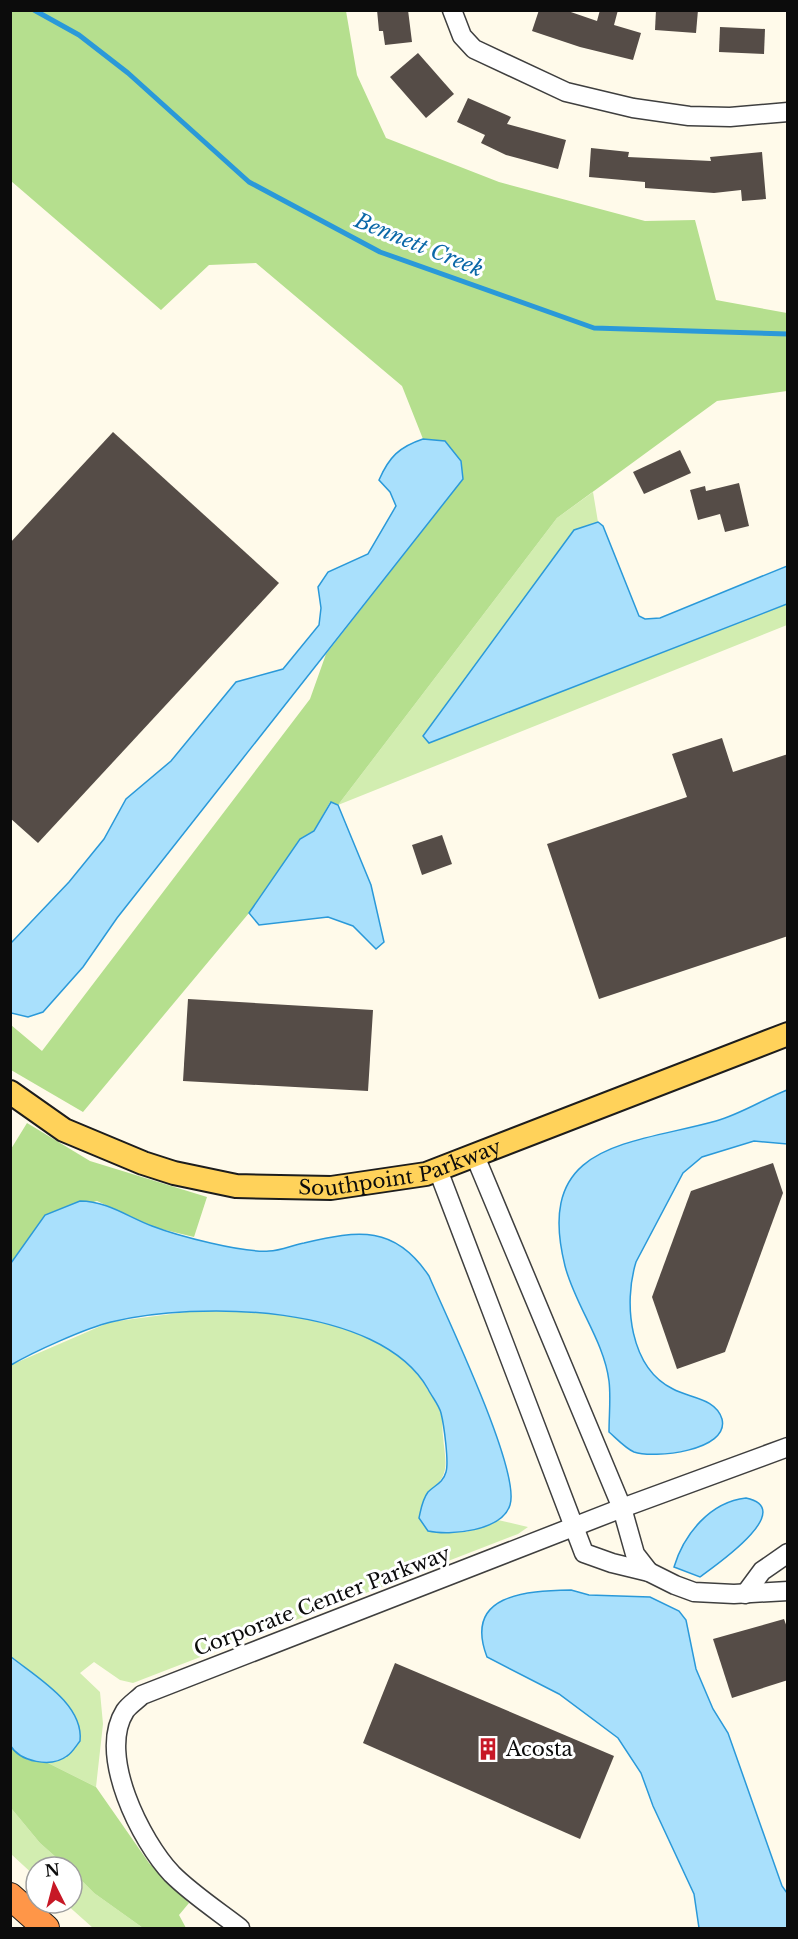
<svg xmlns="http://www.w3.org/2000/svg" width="798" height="1939" viewBox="0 0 798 1939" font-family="'Libre Baskerville',serif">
<rect width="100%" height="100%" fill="#fffaea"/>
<g fill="#d2edb0">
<path d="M 593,492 L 598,522 L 574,531 L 423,736 L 429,743 L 787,604 L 787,625 L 338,805 L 557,518 Z"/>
<path d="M 194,1311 C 272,1311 386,1315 430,1393 C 433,1399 439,1406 441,1413 C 443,1420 442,1428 443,1436 C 445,1462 452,1475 428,1492 L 466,1532 L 498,1520 L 528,1527 L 518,1534 L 133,1683 L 120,1680 L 94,1662 L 80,1673 L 100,1692 L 103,1724 L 96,1787 L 48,1763 L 67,1757 L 61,1697 L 11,1656 L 11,1365 L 110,1322 Z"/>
<path d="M 11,1808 L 40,1843 L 67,1867 L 36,1867 L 36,1877 L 11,1854 Z"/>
<path d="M 72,1871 L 94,1893 L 143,1928 L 93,1928 L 65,1903 L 72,1903 Z"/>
</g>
<g fill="#b5df8e">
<path d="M 11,11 L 346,11 L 357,75 L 386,138 L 499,182 L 645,221 L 695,220 L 716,300 L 787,313 L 787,391 L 717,401 L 557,518 L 338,805 L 330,802 L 314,831 L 300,839 L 249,913 L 83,1112 L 11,1070 L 11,1025 L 42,1051 L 310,699 L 326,654 L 463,479 L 445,441 L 423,439 L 402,386 L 256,263 L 209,265 L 161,310 L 11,181 Z"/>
<path d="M 27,1123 L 90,1161 L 207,1197 L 194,1237 L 153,1227 L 97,1201 L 45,1215 L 11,1263 L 11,1149 Z"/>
<path d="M 10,1745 L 28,1760 L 48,1763 L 96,1787 L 149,1863 L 189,1903 L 179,1915 L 186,1928 L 143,1928 L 94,1893 L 72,1871 L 72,1867 L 67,1867 L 40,1843 L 11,1808 Z"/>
</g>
<g fill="#a9e0fc" stroke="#2a99d9" stroke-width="1.5">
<path d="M 423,439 L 445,441 L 461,461 L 463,479 L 117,918 L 83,967 L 43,1012 L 28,1017 L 11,1013 L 11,943 L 69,882 L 104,839 L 126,799 L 171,761 L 236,682 L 283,669 L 319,625 L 321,608 L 318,587 L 328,572 L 368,554 L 396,506 L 390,492 L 379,480 C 389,457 399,447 423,439 Z"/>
<path d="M 598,522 L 603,526 L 639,616 L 645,619 L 660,618 L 787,566 L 787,604 L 429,743 L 423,736 L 574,530 Z"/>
<path d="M 331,802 L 338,805 L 371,885 L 384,942 L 376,949 L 353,926 L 328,917 L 259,925 L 249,913 L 300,839 L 314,831 Z"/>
<path d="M 787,1090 L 787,1144 L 754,1141 L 702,1157 L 683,1173 L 636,1262 C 623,1304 630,1368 673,1389 C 689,1398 716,1398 722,1419 C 730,1451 653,1459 634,1452 C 625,1448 616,1438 609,1432 C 609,1415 611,1397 609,1381 C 604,1341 575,1305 565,1266 C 534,1142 629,1145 716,1121 C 741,1114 764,1099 787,1090 Z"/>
<path d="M 80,1201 C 107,1201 128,1217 152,1226 C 178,1236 243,1253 269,1251 C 280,1251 293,1245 304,1243 C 359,1230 395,1225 429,1276 C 446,1316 521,1471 510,1505 C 502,1531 450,1536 428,1531 L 419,1518 C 421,1509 422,1500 428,1492 C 435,1485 443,1483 446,1472 C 449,1462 444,1425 441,1413 C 439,1405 432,1397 428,1389 C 379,1303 197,1301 111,1322 C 86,1328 33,1352 11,1365 L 11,1263 L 45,1215 Z"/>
<path d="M 746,1498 C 798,1509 715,1566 700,1577 L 674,1567 C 684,1534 710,1502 746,1498 Z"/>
<path d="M 571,1590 L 589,1595 L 650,1597 L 679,1611 L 686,1620 L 696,1669 L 713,1709 L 728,1733 L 782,1886 L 787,1893 L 787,1928 L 699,1928 L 694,1894 L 653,1806 L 641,1773 L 618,1738 L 559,1694 L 487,1657 C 463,1594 526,1591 571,1590 Z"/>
<path d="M 10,1656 C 36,1677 84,1704 80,1741 C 76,1746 72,1753 67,1756 C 51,1768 20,1762 10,1745 Z"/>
</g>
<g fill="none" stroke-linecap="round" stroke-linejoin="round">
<path stroke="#2a99d9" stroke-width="5" d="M 34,10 L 79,35 L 128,73 L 249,182 L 380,252 L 594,328 L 788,334"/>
</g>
<g fill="#554c47">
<path d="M 377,10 L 408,10 L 412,42 L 385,45 L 383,31 L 379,31 Z"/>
<path d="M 539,10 L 565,10 L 597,21 L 600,10 L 618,10 L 614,25 L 641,33 L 633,60 L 580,47 L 532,31 Z"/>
<path d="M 656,10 L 698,10 L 696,33 L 655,30 Z"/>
<path d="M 720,27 L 765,29 L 764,54 L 719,52 Z"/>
<path d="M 418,53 L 454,94 L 426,118 L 390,77 Z"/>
<path d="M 468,98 L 511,117 L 507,124 L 566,140 L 558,169 L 506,155 L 481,143 L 485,135 L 457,122 Z"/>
<path d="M 591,148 L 629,152 L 628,157 L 711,161 L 710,157 L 762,152 L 766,199 L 742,201 L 741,190 L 714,193 L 645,188 L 645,182 L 589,177 Z"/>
<path d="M 113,432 L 279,583 L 38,843 L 10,818 L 10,543 Z"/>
<path d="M 680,450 L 691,473 L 644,494 L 633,472 Z"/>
<path d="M 739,483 L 749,526 L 725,532 L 720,514 L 698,520 L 690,490 L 705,486 L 706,491 Z"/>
<path d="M 722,738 L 733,772 L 788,754 L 788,936 L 599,999 L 547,844 L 687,797 L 672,754 Z"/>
<path d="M 442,835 L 452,864 L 422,875 L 412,845 Z"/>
<path d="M 188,999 L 373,1010 L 368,1091 L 183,1081 Z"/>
<path d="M 773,1163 L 783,1193 L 725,1352 L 677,1369 L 652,1297 L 691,1191 Z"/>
<path d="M 784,1619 L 788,1630 L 788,1680 L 732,1698 L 713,1639 Z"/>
<path d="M 395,1663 L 614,1756 L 580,1839 L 363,1743 Z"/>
</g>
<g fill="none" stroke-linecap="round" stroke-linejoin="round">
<g stroke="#3f3f3f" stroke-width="21">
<g id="minor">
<path d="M 452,10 L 462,36 L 474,49 L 566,92 L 633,108 L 689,116 L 730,117 L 788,112"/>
<path d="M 475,1156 L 622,1508 L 635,1554 L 649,1572"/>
<path d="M 438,1170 L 584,1553 L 612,1563 L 649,1572 L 675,1585 L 694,1592 L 734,1594 L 788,1591"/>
<path d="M 745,1594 L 762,1571 L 788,1553"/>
<path d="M 240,1928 C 218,1911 192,1894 172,1874 C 141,1841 97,1755 125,1711 C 129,1705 137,1700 142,1695 L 622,1508 L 788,1447"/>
</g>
</g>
<g stroke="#1d1d1d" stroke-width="26">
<g id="major">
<path id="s1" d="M 10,1092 L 64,1130 L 143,1163 L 174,1173 L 236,1186 L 331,1188 L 426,1174 L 788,1034"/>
</g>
</g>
<g stroke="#1d1d1d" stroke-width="28">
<path id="highway" d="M 10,1896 L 46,1928"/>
</g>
<use href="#minor" stroke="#fff" stroke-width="18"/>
<use href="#major" stroke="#ffd25a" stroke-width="22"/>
<use href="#highway" stroke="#ff9648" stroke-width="26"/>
</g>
<defs>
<g id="building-bare" transform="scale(1.8)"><path d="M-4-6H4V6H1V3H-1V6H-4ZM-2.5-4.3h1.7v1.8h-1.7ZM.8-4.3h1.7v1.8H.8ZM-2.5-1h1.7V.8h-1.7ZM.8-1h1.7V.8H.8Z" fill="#c71826" stroke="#fff" stroke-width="2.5" paint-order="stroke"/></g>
</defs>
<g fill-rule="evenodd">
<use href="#building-bare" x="488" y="1749"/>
</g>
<g text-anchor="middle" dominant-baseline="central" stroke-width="6" stroke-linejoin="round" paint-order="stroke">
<g font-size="20" fill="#0c0c0c" stroke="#fff">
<text stroke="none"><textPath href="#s1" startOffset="414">Southpoint Parkway</textPath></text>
<text transform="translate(322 1601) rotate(-21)">Corporate Center Parkway</text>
</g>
<g font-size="20" fill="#0c0c0c" stroke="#fff" text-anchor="start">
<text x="506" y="1749">Acosta</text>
</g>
<g font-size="21" font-style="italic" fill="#0b68a8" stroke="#fff">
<text transform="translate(419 245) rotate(22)">Bennett Creek</text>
</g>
</g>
<rect width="798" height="1939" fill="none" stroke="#0c0c0c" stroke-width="24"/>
<g transform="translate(54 1885) rotate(354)"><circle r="28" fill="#ffffff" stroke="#9e9e9e" stroke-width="1.5"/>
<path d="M0-4.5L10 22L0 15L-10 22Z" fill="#c71826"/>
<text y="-9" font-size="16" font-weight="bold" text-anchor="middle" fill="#0c0c0c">N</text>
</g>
</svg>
